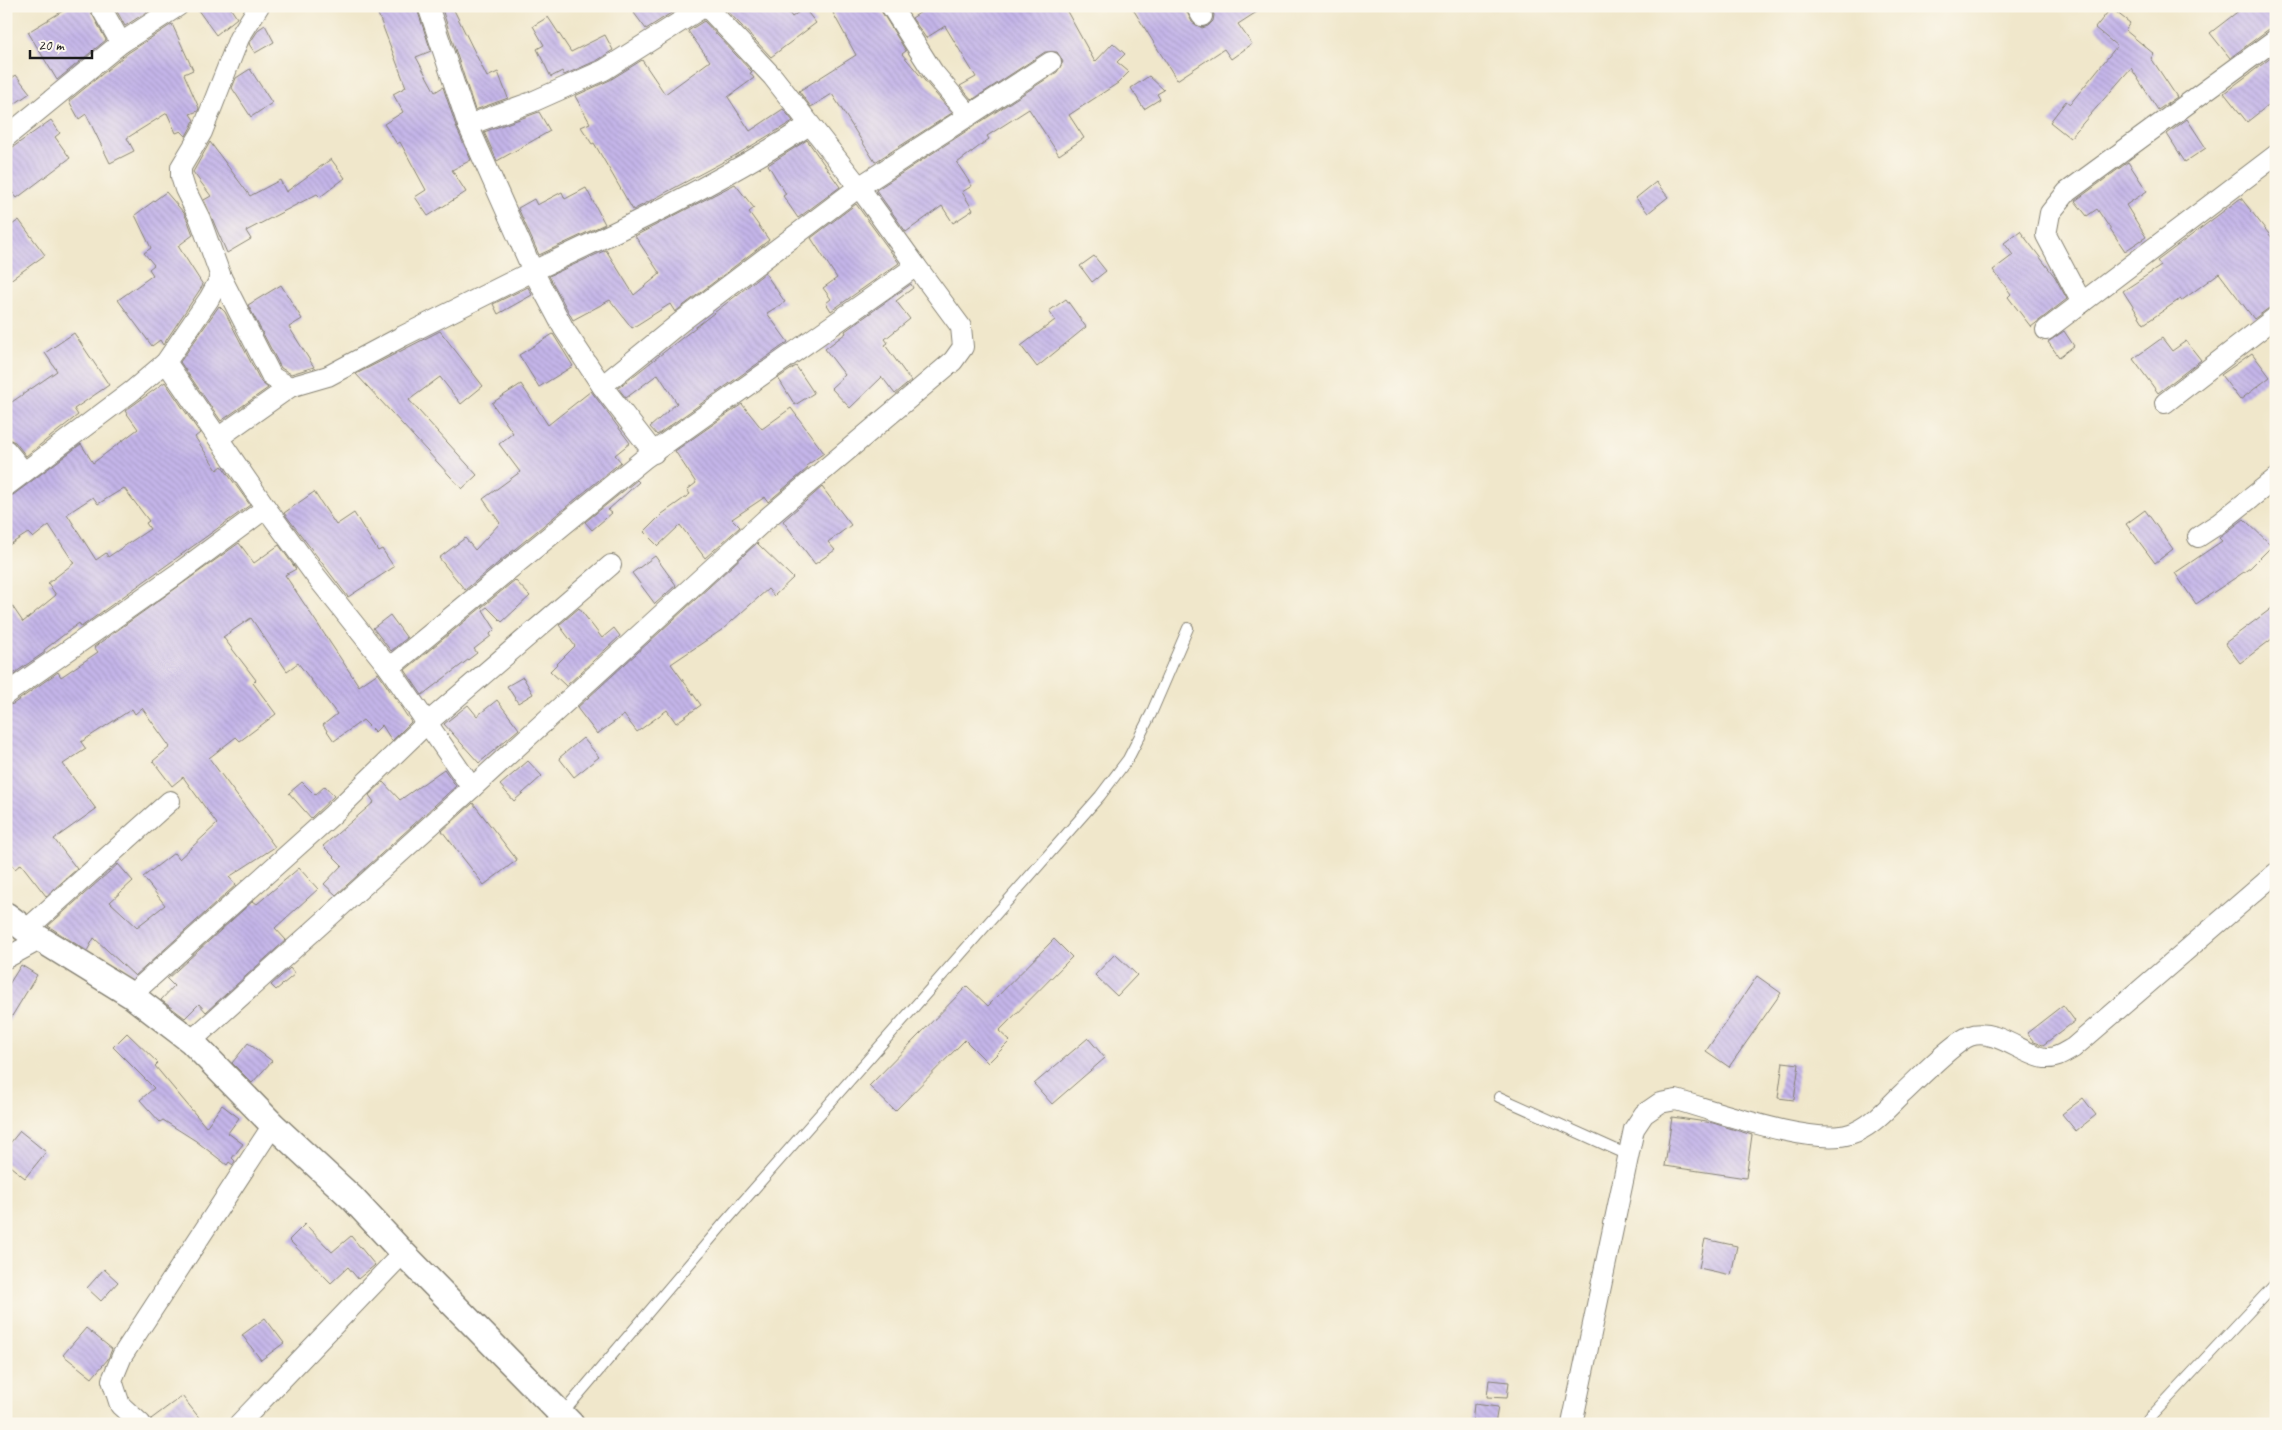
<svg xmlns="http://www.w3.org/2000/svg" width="2282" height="1430" viewBox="0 0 2282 1430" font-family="Caveat,sans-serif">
<defs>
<pattern id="building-back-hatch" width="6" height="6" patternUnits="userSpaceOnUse" patternTransform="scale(1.25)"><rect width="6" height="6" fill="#c4b5e9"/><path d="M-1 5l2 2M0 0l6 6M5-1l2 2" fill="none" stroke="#a89bc7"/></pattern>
</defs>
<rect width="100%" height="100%" fill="#fbf7ec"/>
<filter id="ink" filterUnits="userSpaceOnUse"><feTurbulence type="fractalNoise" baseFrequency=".02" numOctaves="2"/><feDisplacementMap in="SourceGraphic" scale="10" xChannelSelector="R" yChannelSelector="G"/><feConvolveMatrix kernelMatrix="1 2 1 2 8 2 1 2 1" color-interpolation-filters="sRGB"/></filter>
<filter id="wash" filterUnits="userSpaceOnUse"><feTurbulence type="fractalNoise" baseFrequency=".0096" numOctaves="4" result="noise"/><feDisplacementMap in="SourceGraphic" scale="20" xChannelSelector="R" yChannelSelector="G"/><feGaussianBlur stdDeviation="1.12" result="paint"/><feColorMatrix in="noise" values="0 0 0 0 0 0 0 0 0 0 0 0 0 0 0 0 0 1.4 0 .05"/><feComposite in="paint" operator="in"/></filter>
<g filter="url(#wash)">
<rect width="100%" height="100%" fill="#f0e7cb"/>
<g id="blocks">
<g fill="url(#building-back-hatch)" fill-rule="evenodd">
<path d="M 71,6 L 88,6 L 106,40 L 57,80 L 28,32 Z"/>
<path d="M 114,6 L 156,6 L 125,26 Z"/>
<path d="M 195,6 L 229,6 L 237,18 L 216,35 Z"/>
<path d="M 375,6 L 416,6 L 431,51 L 416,57 L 435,92 L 443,87 L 457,129 L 471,160 L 452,170 L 466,192 L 428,216 L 415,197 L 426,190 L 400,142 L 397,144 L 384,124 L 403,112 L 393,94 L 406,87 Z"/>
<path d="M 441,6 L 452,6 L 487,77 L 498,72 L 508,98 L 475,110 Z"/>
<path d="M 642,6 L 682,6 L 646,29 L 634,13 Z"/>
<path d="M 723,6 L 784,6 L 792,17 L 804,8 L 816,23 L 771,57 Z"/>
<path d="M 845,6 L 878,6 L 906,51 L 902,54 L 952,113 L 875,162 L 832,94 L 811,107 L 799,91 L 856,55 L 833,13 Z"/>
<path d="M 930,6 L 1064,6 L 1095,62 L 1113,43 L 1125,54 L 1117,62 L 1129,72 L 1118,83 L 1069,115 L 1084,138 L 1059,155 L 1029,109 L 987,136 L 989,139 L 957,163 L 972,186 L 962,192 L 973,210 L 953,223 L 942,206 L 906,232 L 876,190 L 1057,72 L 1063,62 L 1057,52 L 1045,52 L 972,100 L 960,86 L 976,77 L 945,26 L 926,38 L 912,18 Z"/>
<path d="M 1131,6 L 1184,6 L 1192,22 L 1202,28 L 1208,26 L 1213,21 L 1214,15 L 1210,6 L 1266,6 L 1238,24 L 1252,44 L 1231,59 L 1224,49 L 1177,80 Z"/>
<path d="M 2245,6 L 2276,6 L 2276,27 L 2269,29 L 2230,58 L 2210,33 Z"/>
<path d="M 2111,8 L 2130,23 L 2125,30 L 2154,54 L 2151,58 L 2177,97 L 2158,110 L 2131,68 L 2070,138 L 2050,122 L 2066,101 L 2070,104 L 2117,46 L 2095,28 Z"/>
<path d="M 548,17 L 571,52 L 605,35 L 613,50 L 598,60 L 564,75 L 562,71 L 551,77 L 537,49 L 544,45 L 533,26 Z"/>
<path d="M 704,21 L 752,72 L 750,73 L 754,78 L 728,97 L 750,131 L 783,109 L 793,121 L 736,155 L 633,210 L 594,143 L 592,144 L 581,127 L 590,123 L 575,96 L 610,80 L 642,60 L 665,94 L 710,61 L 688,31 Z"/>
<path d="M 172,24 L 193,70 L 184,74 L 199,108 L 198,111 L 190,114 L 194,120 L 191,127 L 186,136 L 181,131 L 176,133 L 167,113 L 127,138 L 134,151 L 110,163 L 86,114 L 79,119 L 69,101 L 128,53 Z"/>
<path d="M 265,25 L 274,42 L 255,53 L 249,44 L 259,29 Z"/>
<path d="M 2276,54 L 2276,99 L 2247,122 L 2224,93 Z"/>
<path d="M 250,69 L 272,103 L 251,117 L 232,88 L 236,78 Z"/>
<path d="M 16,75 L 30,93 L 6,110 L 6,83 Z"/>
<path d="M 1149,76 L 1164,90 L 1157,94 L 1160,99 L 1144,109 L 1131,88 Z"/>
<path d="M 539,112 L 550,131 L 497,161 L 484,132 Z"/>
<path d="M 2187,119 L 2206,148 L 2185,162 L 2167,134 Z"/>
<path d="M 51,120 L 60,133 L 55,137 L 70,158 L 17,198 L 6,184 L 6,152 Z"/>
<path d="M 807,140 L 840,187 L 798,218 L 783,196 L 786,194 L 768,165 Z"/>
<path d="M 210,142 L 250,196 L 280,180 L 286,192 L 331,159 L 345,178 L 320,197 L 317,194 L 246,231 L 251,239 L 227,253 L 204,200 L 211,196 L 193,172 Z"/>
<path d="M 2128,162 L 2147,191 L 2126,205 L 2146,237 L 2125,251 L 2097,209 L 2087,216 L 2075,201 Z"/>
<path d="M 1656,182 L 1668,197 L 1648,213 L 1636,198 Z"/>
<path d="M 735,184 L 754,208 L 749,212 L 769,240 L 675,312 L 670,304 L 632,328 L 610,300 L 573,320 L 549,276 L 606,250 L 634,295 L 660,274 L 635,236 Z"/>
<path d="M 586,188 L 605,224 L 539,255 L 518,208 L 534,199 L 537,205 L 562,192 L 565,199 Z"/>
<path d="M 166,192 L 184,213 L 189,224 L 193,235 L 178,246 L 203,285 L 163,345 L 160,340 L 152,346 L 118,300 L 153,275 L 149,269 L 154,265 L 144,253 L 151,248 L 135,215 Z"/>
<path d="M 2241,198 L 2276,243 L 2276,305 L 2269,308 L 2254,319 L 2219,273 L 2181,301 L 2180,299 L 2144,324 L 2123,291 L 2161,266 L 2157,261 Z"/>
<path d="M 856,204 L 899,263 L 831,311 L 826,303 L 831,299 L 823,288 L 837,278 L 811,238 Z"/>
<path d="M 19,220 L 45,255 L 6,283 L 6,229 Z"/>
<path d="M 2020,231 L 2055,277 L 2067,299 L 2031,327 L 2008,297 L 2011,294 L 1993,270 L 2013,255 L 2004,243 Z"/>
<path d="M 1094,256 L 1106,271 L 1092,282 L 1080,266 Z"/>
<path d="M 765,273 L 785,302 L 767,313 L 788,342 L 657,435 L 650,427 L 677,403 L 658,374 L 626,398 L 618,388 Z"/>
<path d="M 911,284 L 913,288 L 896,301 L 910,319 L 885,339 L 888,343 L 885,345 L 911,381 L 895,394 L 882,377 L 850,408 L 831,388 L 845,375 L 825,349 L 846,333 L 845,331 Z"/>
<path d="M 281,285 L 302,319 L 289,327 L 314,367 L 291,374 L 281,368 L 248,305 Z"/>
<path d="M 528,287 L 532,295 L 498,314 L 493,304 Z"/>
<path d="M 1066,299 L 1086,327 L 1037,367 L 1021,346 L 1055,320 L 1049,311 Z"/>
<path d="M 219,306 L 225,312 L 261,382 L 268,388 L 221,421 L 180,362 Z"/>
<path d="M 440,331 L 483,386 L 461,404 L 440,377 L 409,400 L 477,475 L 462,489 L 356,374 Z"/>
<path d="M 2064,331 L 2074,346 L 2059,357 L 2048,342 Z"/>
<path d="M 74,333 L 109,385 L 74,409 L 78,415 L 26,456 L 15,442 L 6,438 L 6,406 L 57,371 L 45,353 Z"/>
<path d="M 553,334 L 573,366 L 539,387 L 519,355 Z"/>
<path d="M 2162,338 L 2172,351 L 2186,341 L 2201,360 L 2158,393 L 2133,359 Z"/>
<path d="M 2252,353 L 2270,377 L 2240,400 L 2221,375 Z"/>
<path d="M 796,366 L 814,393 L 795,405 L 778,378 Z"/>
<path d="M 165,382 L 200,433 L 195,437 L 217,470 L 222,466 L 250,505 L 81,627 L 79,623 L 44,650 L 45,652 L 6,679 L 6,597 L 23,622 L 56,595 L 48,583 L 74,563 L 49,525 L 33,538 L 28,533 L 6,547 L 6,498 L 13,495 L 81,444 L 93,463 L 138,429 L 125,411 ZM 124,488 L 149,521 L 146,523 L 150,529 L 108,557 L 106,553 L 96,560 L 67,514 L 93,497 L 98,504 Z"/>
<path d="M 521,384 L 548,425 L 591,391 L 630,443 L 615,455 L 621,462 L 465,590 L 439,558 L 465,538 L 475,550 L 500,523 L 483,499 L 520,472 L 499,444 L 513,433 L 492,403 Z"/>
<path d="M 742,404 L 762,429 L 791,408 L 824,453 L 806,466 L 808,468 L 768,502 L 765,497 L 732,519 L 740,527 L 705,558 L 680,525 L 658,546 L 644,532 L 662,514 L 690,494 L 687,490 L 696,483 L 675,451 Z"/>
<path d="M 637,480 L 639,482 L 608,510 L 612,513 L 592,530 L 585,522 Z"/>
<path d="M 822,487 L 851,525 L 828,542 L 835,550 L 815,564 L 783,521 Z"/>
<path d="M 314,492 L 336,525 L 354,513 L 378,551 L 382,549 L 394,567 L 348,597 L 284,513 Z"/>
<path d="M 2145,510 L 2173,549 L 2155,563 L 2126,524 Z"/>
<path d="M 2244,519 L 2272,546 L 2250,568 L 2196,604 L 2175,573 L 2222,541 L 2219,538 Z"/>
<path d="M 239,543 L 254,563 L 279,545 L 296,569 L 285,575 L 359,686 L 378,673 L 411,722 L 392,741 L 382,725 L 375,732 L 363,720 L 334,741 L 323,725 L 337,714 L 298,663 L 287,671 L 251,618 L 223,637 L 256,680 L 253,683 L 276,714 L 240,741 L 236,737 L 209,758 L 275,847 L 229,877 L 236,885 L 135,976 L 94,938 L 87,951 L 48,926 L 118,864 L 133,881 L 110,902 L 137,927 L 165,905 L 143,877 L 174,853 L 179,859 L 217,824 L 183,777 L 172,786 L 153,761 L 170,747 L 142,708 L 135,714 L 132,709 L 81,742 L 86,749 L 63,764 L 96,809 L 54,839 L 77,869 L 46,896 L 21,864 L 15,869 L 6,858 L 6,706 L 13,704 L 58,672 L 61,677 L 98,652 L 94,647 Z"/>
<path d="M 757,543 L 793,578 L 774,596 L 768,589 L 723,629 L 671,664 L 701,705 L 676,723 L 667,710 L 637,732 L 624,715 L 597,734 L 577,708 Z"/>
<path d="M 655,556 L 676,585 L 655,604 L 632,573 Z"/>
<path d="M 515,580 L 530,596 L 502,622 L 487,607 L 483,610 L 495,629 L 490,634 L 491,636 L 474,649 L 477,653 L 422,695 L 405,670 Z"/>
<path d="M 2276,605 L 2276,636 L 2240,663 L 2225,643 Z"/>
<path d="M 579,608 L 602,638 L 614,628 L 620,636 L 566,686 L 550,671 L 575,646 L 559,625 Z"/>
<path d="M 390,615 L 407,638 L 391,651 L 373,628 Z"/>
<path d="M 523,677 L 533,694 L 518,703 L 507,686 Z"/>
<path d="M 497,700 L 519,729 L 479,763 L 444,724 L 468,705 L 477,716 Z"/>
<path d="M 583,738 L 599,757 L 574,777 L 559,758 Z"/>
<path d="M 528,761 L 542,776 L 514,801 L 500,785 Z"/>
<path d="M 444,769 L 456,786 L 336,895 L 324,884 L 342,865 L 323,846 L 374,802 L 369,795 L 383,782 L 400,800 Z"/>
<path d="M 302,782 L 315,795 L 325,786 L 334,796 L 311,818 L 289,793 Z"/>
<path d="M 473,803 L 517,860 L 484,885 L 442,831 Z"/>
<path d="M 299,868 L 318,889 L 275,928 L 286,940 L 206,1012 L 199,1004 L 185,1018 L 161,1000 L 174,986 L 167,979 L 253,901 L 257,904 Z"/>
<path d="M 1054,939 L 1072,957 L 999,1031 L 1010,1041 L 988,1063 L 965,1040 L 895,1111 L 869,1086 L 967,986 L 988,1006 Z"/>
<path d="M 1115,954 L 1137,975 L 1117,996 L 1095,975 Z"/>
<path d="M 21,965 L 37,975 L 6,1026 L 6,989 Z"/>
<path d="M 290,968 L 295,974 L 276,990 L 271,985 Z"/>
<path d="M 1757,976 L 1781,993 L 1729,1067 L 1706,1051 Z"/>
<path d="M 2063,1005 L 2075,1021 L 2043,1045 L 2034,1042 L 2027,1033 Z"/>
<path d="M 127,1033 L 158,1063 L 155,1066 L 206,1127 L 222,1105 L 239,1118 L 228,1133 L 243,1144 L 232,1158 L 235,1161 L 233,1165 L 229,1162 L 227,1165 L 196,1141 L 163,1120 L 160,1122 L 140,1100 L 154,1088 L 113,1047 Z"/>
<path d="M 1088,1038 L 1105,1058 L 1052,1104 L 1034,1084 Z"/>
<path d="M 248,1043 L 272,1061 L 252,1083 L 232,1063 Z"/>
<path d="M 1783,1062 L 1799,1064 L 1794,1100 L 1778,1098 Z"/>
<path d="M 2083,1098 L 2096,1115 L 2076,1131 L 2062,1114 Z"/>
<path d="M 1672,1117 L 1713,1123 L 1752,1135 L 1746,1178 L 1665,1166 Z"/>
<path d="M 20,1131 L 46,1152 L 25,1178 L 6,1163 L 6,1148 Z"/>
<path d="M 305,1224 L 332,1252 L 351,1236 L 375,1265 L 358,1279 L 348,1267 L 331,1283 L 289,1240 Z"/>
<path d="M 1705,1239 L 1737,1246 L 1731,1275 L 1699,1268 Z"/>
<path d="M 104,1269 L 118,1282 L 101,1301 L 87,1288 Z"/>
<path d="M 265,1318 L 284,1343 L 261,1360 L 242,1335 Z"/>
<path d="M 86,1328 L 112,1349 L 108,1359 L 92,1378 L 63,1355 Z"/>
<path d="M 1489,1380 L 1509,1382 L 1507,1398 L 1487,1397 Z"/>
<path d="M 182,1396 L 204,1424 L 153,1424 L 151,1419 Z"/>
<path d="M 1474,1404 L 1498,1407 L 1495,1424 L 1472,1424 Z"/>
</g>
</g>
</g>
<g filter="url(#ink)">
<use href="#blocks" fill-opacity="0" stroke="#868274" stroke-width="1"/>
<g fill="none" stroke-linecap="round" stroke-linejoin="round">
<g stroke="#868274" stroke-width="12">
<g id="service">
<path d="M 1499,1097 L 1628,1155"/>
<path d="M 562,1414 L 725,1222 L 1100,796 L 1128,759 L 1151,714 L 1188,628"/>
<path d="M 2144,1424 L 2276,1283"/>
</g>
</g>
<g stroke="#868274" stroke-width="22">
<g id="minor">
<path d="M 100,6 L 121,43"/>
<path d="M 706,6 L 773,77 L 859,187 L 916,266"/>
<path d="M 891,6 L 933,72 L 969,115"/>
<path d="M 1196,6 L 1202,16"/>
<path d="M 468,125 L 532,102 L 604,70 L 705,6"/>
<path d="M 6,137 L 121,43 L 178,6"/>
<path d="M 221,277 L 272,377 L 290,387 L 328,376 L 403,336 L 533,271 L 468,125 L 428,6"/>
<path d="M 2082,303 L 2046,235 L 2050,213 L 2067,192 L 2276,39"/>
<path d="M 2046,330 L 2276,155"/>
<path d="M 166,362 L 266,508 L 315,575 L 389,668 L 472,788"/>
<path d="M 602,386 L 682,321 L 859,187 L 1051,62"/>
<path d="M 2165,403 L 2276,317"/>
<path d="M 218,438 L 290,387"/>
<path d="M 6,450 L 24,472"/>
<path d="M 654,453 L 602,386 L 564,329 L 533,271 C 627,227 722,182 809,125"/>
<path d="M 6,486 L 132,391 L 166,362 L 209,299 L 221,277 L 200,219 L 185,189 L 181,176 L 181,167 L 202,132 L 239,38 L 259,6"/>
<path d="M 2198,537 L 2218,524 L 2276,478"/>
<path d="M 6,694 L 177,574 L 266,508"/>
<path d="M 26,930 L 170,801"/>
<path d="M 6,958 L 41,939"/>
<path d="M 131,995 L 332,815 L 427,723 L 611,565"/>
<path d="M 191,1041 L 472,788 L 765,520 L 953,361 L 963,347 L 961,327 L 916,266 L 645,458 L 389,668"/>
<path d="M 141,1424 L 120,1405 L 112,1380 L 122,1356 L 273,1125"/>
<path d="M 239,1424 L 403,1253"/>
<path d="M 1572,1424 L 1634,1129 L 1644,1114 L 1660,1103 L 1676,1100 C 1716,1111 1812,1146 1850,1134 C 1871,1128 1888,1107 1903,1093 C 1918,1079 1954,1042 1970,1036 C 1995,1027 2025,1056 2045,1058 C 2056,1059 2064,1053 2073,1048 L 2276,873"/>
</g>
</g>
<g stroke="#868274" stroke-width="28">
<path id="tertiary" d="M 6,915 L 26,930 L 131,995 L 191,1041 L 273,1125 L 352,1198 L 403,1253 L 571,1424"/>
</g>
<use href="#service" stroke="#fff" stroke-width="10"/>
<use href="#minor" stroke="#fff" stroke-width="20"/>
<use href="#tertiary" stroke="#fff" stroke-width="25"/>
</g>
</g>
<rect width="2282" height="1430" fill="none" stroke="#fbf7ec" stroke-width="25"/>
<path d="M30 50v8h62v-8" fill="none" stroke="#1c1c1c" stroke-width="2.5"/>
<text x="38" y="50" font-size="15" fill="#1c1c1c" stroke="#fbf7ec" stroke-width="4" paint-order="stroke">20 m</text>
</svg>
